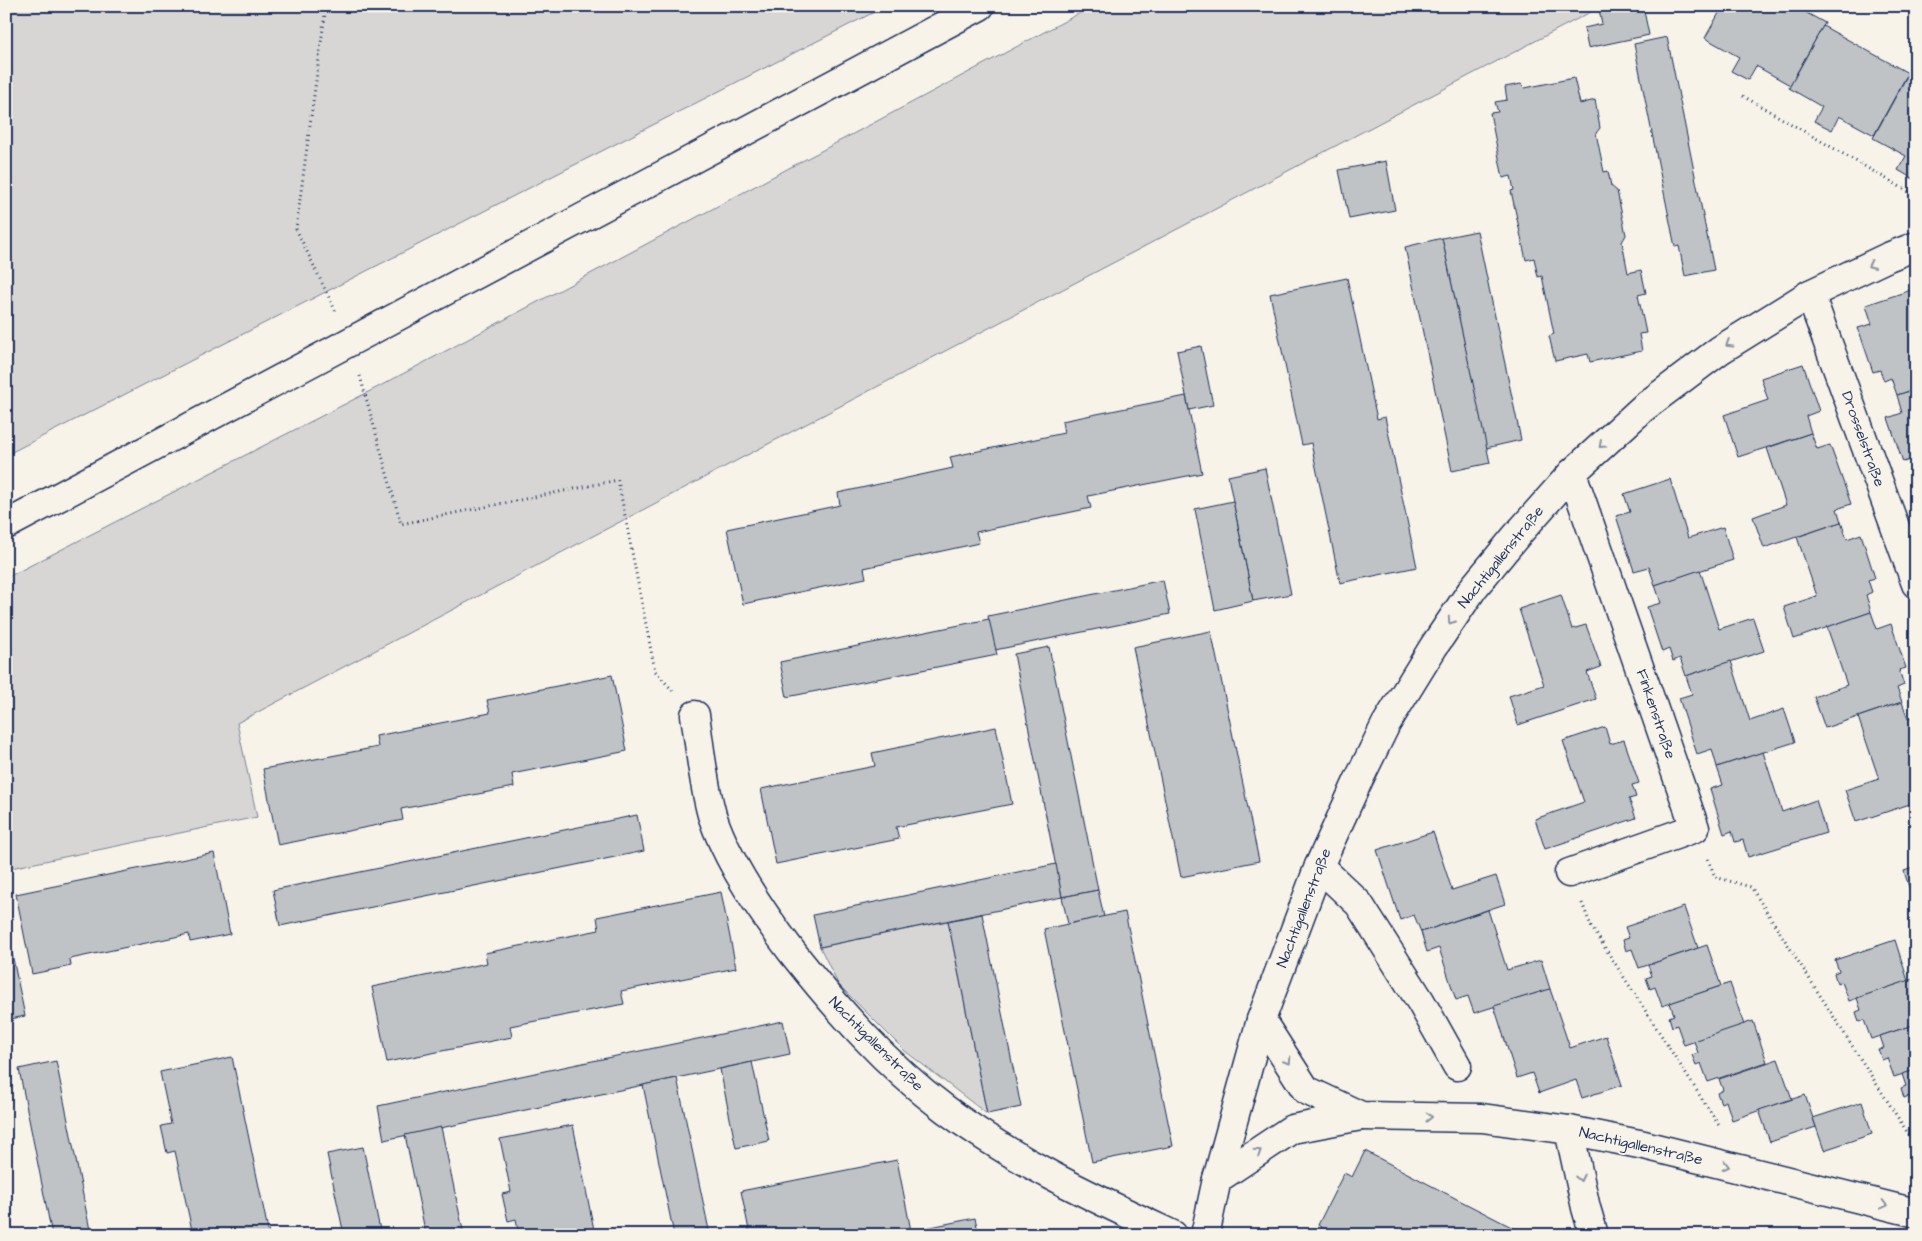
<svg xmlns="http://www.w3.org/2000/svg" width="1922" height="1241" viewBox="0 0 1922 1241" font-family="'Architects Daughter',sans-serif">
<rect width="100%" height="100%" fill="#f7f3e8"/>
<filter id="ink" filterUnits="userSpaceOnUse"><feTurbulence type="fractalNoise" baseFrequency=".02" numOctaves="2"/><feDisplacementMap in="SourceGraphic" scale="10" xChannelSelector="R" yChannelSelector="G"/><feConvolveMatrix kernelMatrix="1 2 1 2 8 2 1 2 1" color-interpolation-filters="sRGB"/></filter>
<g filter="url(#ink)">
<g fill="#d7d6d4" stroke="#798299">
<path d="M 6,6 L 886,6 L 6,455 Z"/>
<path d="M 1093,6 L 1602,6 L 237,723 L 257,817 L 6,869 L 6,578 L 380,386 Z"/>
<path d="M 948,921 L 987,1114 L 905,1051 L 838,984 L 820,947 Z"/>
</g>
<g fill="#c0c3c5" stroke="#1b2f5e">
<path d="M 1610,6 L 1643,6 L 1649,35 L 1588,48 L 1584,28 L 1602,24 L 1599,9 Z"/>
<path d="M 1723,6 L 1794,6 L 1825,23 L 1790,85 L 1756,66 L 1748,80 L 1731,71 L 1739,57 L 1705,38 Z"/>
<path d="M 1823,26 L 1908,73 L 1874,135 L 1839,116 L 1832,130 L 1814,121 L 1822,107 L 1789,88 Z"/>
<path d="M 1667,37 L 1714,270 L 1685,276 L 1679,246 L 1675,247 L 1634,44 Z"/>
<path d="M 1907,76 L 1916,80 L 1915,180 L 1898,170 L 1906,156 L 1873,138 Z"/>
<path d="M 1574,78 L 1580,104 L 1595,100 L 1600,128 L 1596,133 L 1604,172 L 1608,171 L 1611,186 L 1617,191 L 1626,235 L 1622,242 L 1628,273 L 1641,270 L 1646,293 L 1638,295 L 1646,333 L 1639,334 L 1642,351 L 1590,362 L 1588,354 L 1555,361 L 1549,336 L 1554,334 L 1542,276 L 1538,277 L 1534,258 L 1526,260 L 1511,191 L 1514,190 L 1511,176 L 1503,178 L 1490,113 L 1498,112 L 1495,102 L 1507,100 L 1505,87 L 1521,84 L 1525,88 Z"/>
<path d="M 1386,161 L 1395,210 L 1349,219 L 1339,170 Z"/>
<path d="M 1477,231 L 1521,440 L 1486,448 L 1442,238 Z"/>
<path d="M 1442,238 L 1490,463 L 1452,471 L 1405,247 Z"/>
<path d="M 1347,278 L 1377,419 L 1385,417 L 1417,567 L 1340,583 L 1311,443 L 1302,445 L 1270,294 Z"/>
<path d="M 1911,290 L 1916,305 L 1916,389 L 1897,395 L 1891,378 L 1884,381 L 1880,370 L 1873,372 L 1858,328 L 1872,324 L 1866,305 Z"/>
<path d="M 1201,346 L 1213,405 L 1189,410 L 1177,351 Z"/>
<path d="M 1803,364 L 1819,411 L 1806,416 L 1811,433 L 1738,457 L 1724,415 L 1768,400 L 1761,378 Z"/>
<path d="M 1916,389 L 1916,470 L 1914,471 L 1910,460 L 1903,462 L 1888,418 L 1902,413 L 1897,395 Z"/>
<path d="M 1186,396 L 1202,473 L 1088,496 L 1091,508 L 976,532 L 979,543 L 864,568 L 866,578 L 743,604 L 727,529 L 840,505 L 838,493 L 953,468 L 950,457 L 1064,433 L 1062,421 Z"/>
<path d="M 1811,433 L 1817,449 L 1830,445 L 1851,504 L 1837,509 L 1841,522 L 1764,548 L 1753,517 L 1786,505 L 1767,448 Z"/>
<path d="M 1265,468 L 1291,594 L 1253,601 L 1228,476 Z"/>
<path d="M 1670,479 L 1688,538 L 1723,527 L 1733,560 L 1655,585 L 1649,567 L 1634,571 L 1616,516 L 1630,512 L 1624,494 Z"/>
<path d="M 1233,501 L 1253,601 L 1215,610 L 1195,509 Z"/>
<path d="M 1841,522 L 1847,539 L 1861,534 L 1875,578 L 1868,580 L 1872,592 L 1866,595 L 1871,612 L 1794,639 L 1784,607 L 1817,596 L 1797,537 Z"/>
<path d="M 1700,570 L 1719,629 L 1753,618 L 1764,651 L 1686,676 L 1680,658 L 1673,661 L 1669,649 L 1662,652 L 1647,607 L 1661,603 L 1655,585 Z"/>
<path d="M 1163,580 L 1170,614 L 995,650 L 988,616 Z"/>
<path d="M 1561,595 L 1572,629 L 1586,625 L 1601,667 L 1587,672 L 1596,699 L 1518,725 L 1509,696 L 1544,685 L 1519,609 Z"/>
<path d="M 1871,612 L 1877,629 L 1891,624 L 1906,668 L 1899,670 L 1904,685 L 1897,688 L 1902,702 L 1825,728 L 1814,697 L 1847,685 L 1827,627 Z"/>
<path d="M 989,619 L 997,655 L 787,697 L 780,662 Z"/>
<path d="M 1211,631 L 1259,861 L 1181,877 L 1133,647 Z"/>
<path d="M 1049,647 L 1098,890 L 1062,897 L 1014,654 Z"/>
<path d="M 1731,661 L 1750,721 L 1784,709 L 1795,742 L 1717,767 L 1712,749 L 1697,754 L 1679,698 L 1692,694 L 1686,676 Z"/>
<path d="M 612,675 L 627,751 L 512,774 L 514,787 L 401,809 L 403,820 L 278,845 L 263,769 L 378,747 L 376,736 L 490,713 L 487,700 Z"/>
<path d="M 1902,702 L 1908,719 L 1916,716 L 1916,802 L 1856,822 L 1845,790 L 1879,779 L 1858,717 Z"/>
<path d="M 996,727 L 1012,804 L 896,827 L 899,839 L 776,864 L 761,789 L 875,766 L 872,753 Z"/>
<path d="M 1605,727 L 1610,744 L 1624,740 L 1639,783 L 1632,785 L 1636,797 L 1629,799 L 1636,818 L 1545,849 L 1535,819 L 1584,802 L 1563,741 Z"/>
<path d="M 1763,752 L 1782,812 L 1816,800 L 1826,833 L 1748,857 L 1743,840 L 1735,842 L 1732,831 L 1724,834 L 1710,789 L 1723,785 L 1717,767 Z"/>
<path d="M 637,815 L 644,851 L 280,926 L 273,890 Z"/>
<path d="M 1433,832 L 1452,890 L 1496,876 L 1505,904 L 1421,932 L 1414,915 L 1400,920 L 1377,850 Z"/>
<path d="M 214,853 L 230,934 L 190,942 L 189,934 L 70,959 L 71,966 L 32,974 L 16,894 Z"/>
<path d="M 1056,864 L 1062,897 L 820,947 L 813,915 Z"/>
<path d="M 1916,867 L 1916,902 L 1914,903 L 1904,871 Z"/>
<path d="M 1098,890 L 1104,917 L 1068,924 L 1062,897 Z"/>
<path d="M 721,892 L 736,968 L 621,991 L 624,1004 L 510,1026 L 512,1037 L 387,1062 L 372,987 L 487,963 L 485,953 L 599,930 L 597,917 Z"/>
<path d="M 1684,907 L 1698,948 L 1639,968 L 1632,949 L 1626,951 L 1623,940 L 1629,938 L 1625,927 Z"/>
<path d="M 1488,910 L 1507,970 L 1541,960 L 1550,989 L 1474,1013 L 1468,996 L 1456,1000 L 1439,948 L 1427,952 L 1421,932 Z"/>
<path d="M 1125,912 L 1173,1146 L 1092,1162 L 1044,929 Z"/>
<path d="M 982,914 L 1021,1107 L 987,1114 L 948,921 Z"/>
<path d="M 6,925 L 25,1016 L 6,1020 Z"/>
<path d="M 1895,940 L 1908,981 L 1849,1001 L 1842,982 L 1837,984 L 1834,973 L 1839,971 L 1835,960 Z"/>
<path d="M 1707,945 L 1721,986 L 1662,1006 L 1655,987 L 1650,989 L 1646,978 L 1652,976 L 1648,965 Z"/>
<path d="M 1916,978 L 1916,1024 L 1871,1039 L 1864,1020 L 1859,1022 L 1856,1012 L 1861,1010 L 1857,998 Z"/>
<path d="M 1730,983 L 1744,1025 L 1684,1045 L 1677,1025 L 1672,1027 L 1669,1017 L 1674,1015 L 1670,1003 Z"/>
<path d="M 1550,989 L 1570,1048 L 1606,1036 L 1622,1085 L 1582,1098 L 1576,1080 L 1539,1093 L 1532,1073 L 1517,1078 L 1494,1006 Z"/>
<path d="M 783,1021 L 790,1054 L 384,1140 L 378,1106 Z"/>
<path d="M 1753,1021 L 1767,1062 L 1708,1082 L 1701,1063 L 1696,1065 L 1692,1055 L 1698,1053 L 1694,1041 Z"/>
<path d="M 1916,1024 L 1916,1070 L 1894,1077 L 1887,1058 L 1882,1060 L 1878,1049 L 1884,1048 L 1880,1036 Z"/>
<path d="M 232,1057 L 269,1235 L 193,1235 L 175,1151 L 167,1153 L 161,1126 L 171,1124 L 160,1072 Z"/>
<path d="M 1778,1059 L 1792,1099 L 1732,1120 L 1726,1101 L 1721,1103 L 1717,1093 L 1723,1090 L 1719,1079 Z"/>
<path d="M 56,1061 L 91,1235 L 52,1235 L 19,1069 Z"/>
<path d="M 752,1062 L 769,1141 L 736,1148 L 720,1069 Z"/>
<path d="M 1916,1070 L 1916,1114 L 1909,1096 L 1904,1098 L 1901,1088 L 1906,1086 L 1902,1074 Z"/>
<path d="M 677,1078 L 710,1235 L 674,1235 L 643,1085 Z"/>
<path d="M 1805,1095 L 1816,1127 L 1770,1142 L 1759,1110 Z"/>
<path d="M 1862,1102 L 1872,1134 L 1824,1150 L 1813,1118 Z"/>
<path d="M 573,1125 L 595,1235 L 519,1235 L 516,1219 L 508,1221 L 502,1194 L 511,1192 L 500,1139 Z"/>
<path d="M 441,1127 L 464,1235 L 426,1235 L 405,1135 Z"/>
<path d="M 363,1147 L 381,1235 L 344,1235 L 327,1154 Z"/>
<path d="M 1365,1151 L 1453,1197 L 1527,1235 L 1323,1235 L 1325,1230 L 1318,1225 L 1344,1173 L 1352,1177 Z"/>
<path d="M 897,1160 L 911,1231 L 895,1235 L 750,1235 L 741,1191 Z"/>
<path d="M 975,1218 L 979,1235 L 896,1234 L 911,1231 Z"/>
</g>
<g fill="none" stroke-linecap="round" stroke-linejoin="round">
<g stroke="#1b2f5e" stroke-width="31">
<g id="minor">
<path d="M 1810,294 L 1916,584"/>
<path d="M 695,715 C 700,748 703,783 712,815 C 727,861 763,914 792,952 C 837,1009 886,1065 945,1109 C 1014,1161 1094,1198 1173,1235"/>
<path d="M 1319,866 L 1359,904 L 1421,1002 L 1457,1066"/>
<path d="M 1569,873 L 1695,828 L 1572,473"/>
<path d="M 1261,1020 L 1306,1090 L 1361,1116 L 1482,1118 L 1569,1130 L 1644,1145 L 1916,1213"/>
<path d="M 1569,1130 L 1586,1208 L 1594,1235"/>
<path d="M 1217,1179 L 1292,1129 L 1361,1116"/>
<path d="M 1205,1235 L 1217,1179 L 1261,1020 L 1319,866 L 1358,781 L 1386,724 L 1434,646 L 1474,587 L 1517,535 L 1572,473 L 1643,408 L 1720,350 L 1810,294 L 1888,257 L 1916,246"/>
</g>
</g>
<g stroke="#1b2f5e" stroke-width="31">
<path id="major" d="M 6,525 L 980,6"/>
</g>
<g stroke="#1b2f5e" stroke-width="3" stroke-dasharray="1 4" stroke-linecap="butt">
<path d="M 326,6 L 296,229 L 336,312"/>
<path d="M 1743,96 L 1916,196"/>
<path d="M 360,376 L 401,524 L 618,480 L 655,671 L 673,691"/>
<path d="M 1708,859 L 1715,877 L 1751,887 L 1916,1146"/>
<path d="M 1582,903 L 1591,926 L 1720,1127"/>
</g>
<use href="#minor" stroke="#f7f3e8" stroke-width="28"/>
<use href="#major" stroke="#f7f3e8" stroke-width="28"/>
</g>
<defs><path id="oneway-chevron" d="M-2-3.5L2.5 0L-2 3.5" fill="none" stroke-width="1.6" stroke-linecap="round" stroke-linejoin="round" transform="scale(1.25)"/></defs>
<g stroke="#8991a3">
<use href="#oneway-chevron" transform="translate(1871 265) rotate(155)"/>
<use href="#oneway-chevron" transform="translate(1729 344) rotate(148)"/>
<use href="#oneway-chevron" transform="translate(1602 445) rotate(138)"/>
<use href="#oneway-chevron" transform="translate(1451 621) rotate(125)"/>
<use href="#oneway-chevron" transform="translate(1288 1061) rotate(57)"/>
<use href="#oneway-chevron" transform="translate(1429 1117) rotate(1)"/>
<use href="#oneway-chevron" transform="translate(1258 1152) rotate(-33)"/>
<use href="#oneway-chevron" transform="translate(1726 1166) rotate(14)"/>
<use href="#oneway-chevron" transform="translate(1580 1178) rotate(78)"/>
<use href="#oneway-chevron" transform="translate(1884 1205) rotate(14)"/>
</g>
</g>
<g text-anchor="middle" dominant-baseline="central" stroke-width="4" stroke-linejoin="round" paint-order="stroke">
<g font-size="15" fill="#1b2f5e" stroke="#f7f3e8">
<text transform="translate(1863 439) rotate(70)">Drosselstraße</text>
<text transform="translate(1501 557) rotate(-51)">Nachtigallenstraße</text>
<text transform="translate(1656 714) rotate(71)">Finkenstraße</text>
<text transform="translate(1304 908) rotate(-69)">Nachtigallenstraße</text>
<text transform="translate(876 1044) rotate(45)">Nachtigallenstraße</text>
<text transform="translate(1641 1146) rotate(13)">Nachtigallenstraße</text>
</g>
</g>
<rect width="1922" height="1241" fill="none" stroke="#f7f3e8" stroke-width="25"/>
<rect x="12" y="12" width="1897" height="1216" fill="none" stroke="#1b2f5e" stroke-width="2" filter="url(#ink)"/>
</svg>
